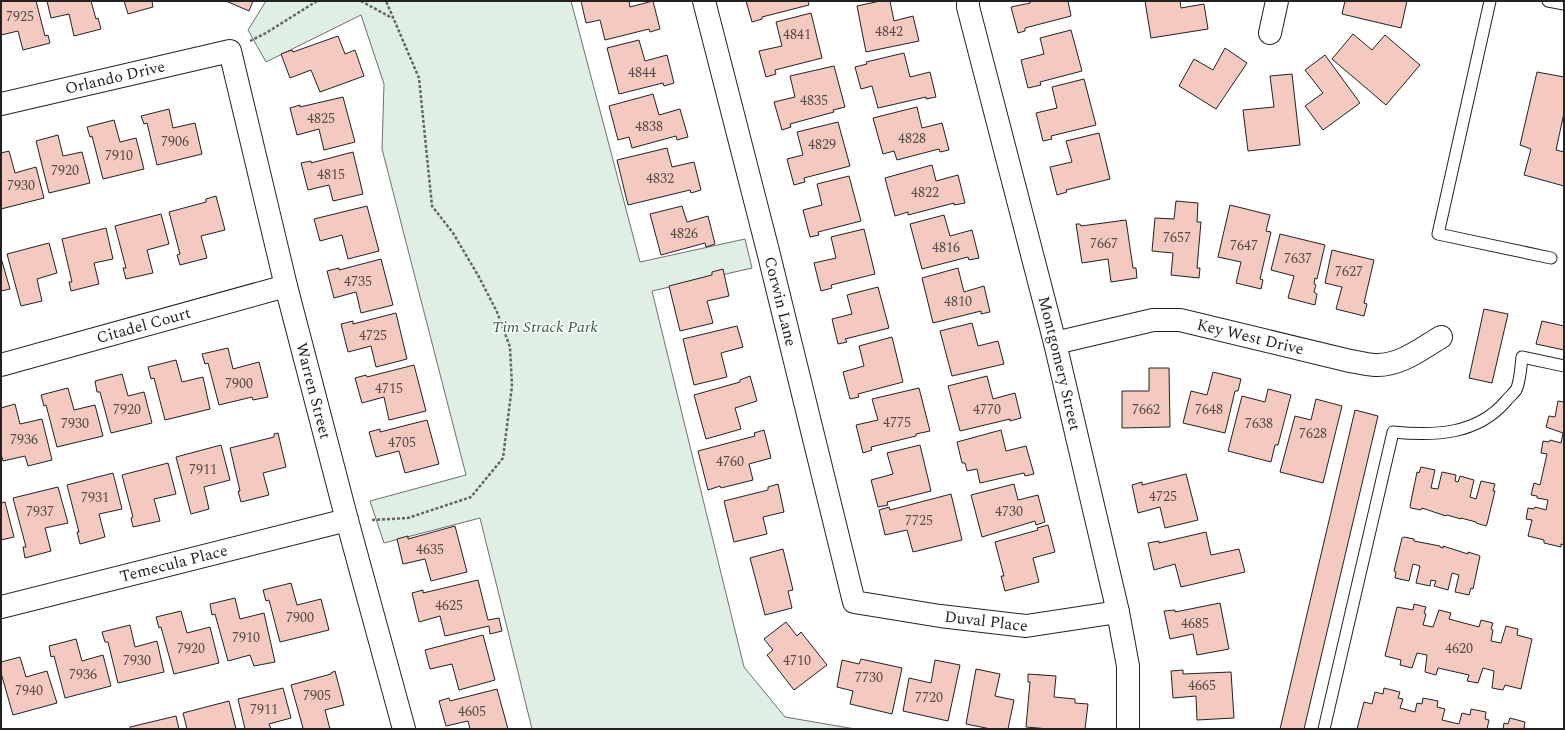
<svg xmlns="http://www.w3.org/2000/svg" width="1565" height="730" viewBox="0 0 1565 730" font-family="Spectral,serif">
<rect width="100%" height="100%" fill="#fff"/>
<path fill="#e0efe3" stroke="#6f6f6f" d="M 266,1 L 571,1 L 640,262 L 745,239 L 752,268 L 652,291 L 744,667 L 785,717 L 855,729 L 532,729 L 480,518 L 384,543 L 370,501 L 466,475 L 382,149 L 384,84 L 361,15 L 266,62 L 248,30 Z"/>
<g fill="#f3c9c0" stroke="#222">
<path d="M 1,1 L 36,1 L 45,36 L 48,35 L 50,43 L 23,50 L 18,31 L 1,35 Z"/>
<path d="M 47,1 L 91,1 L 96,19 L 98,18 L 101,29 L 74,36 L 69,14 L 51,18 Z"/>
<path d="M 124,1 L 152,1 L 153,7 L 128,14 Z"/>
<path d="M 226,1 L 253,1 L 249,11 Z"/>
<path d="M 581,1 L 629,1 L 630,7 L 653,1 L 660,29 L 650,32 L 649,29 L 605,40 L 600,20 L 586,23 Z"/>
<path d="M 746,1 L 808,1 L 809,5 L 762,17 L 762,19 L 752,22 Z"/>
<path d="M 880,1 L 890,1 L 894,21 L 913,16 L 919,41 L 866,52 L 857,6 Z"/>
<path d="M 1030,1 L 1068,1 L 1071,16 L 1025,28 L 1025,31 L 1018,33 L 1011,7 L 1030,3 Z"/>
<path d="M 1145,1 L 1180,1 L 1181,8 L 1204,4 L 1208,29 L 1151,38 Z"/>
<path d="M 1345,1 L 1407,1 L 1401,28 L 1342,14 Z"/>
<path d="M 811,13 L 822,58 L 775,70 L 776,74 L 766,77 L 759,51 L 782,46 L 776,22 Z"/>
<path d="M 1071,30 L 1082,71 L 1040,82 L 1041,85 L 1028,88 L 1021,60 L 1044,54 L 1040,38 Z"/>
<path d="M 1353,34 L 1372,50 L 1385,35 L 1420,65 L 1386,105 L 1332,59 Z"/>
<path d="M 338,36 L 345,54 L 355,50 L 364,76 L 320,92 L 311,70 L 290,78 L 281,54 L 292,50 L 293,52 Z"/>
<path d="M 639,40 L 645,61 L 667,55 L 674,83 L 664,86 L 663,83 L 619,94 L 607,48 Z"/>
<path d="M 1225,48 L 1247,63 L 1216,109 L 1179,86 L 1194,59 L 1213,70 Z"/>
<path d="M 904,53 L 910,77 L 930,72 L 936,97 L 926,99 L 926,97 L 878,108 L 872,86 L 861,89 L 855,67 L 867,64 L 866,62 Z"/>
<path d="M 1325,55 L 1360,103 L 1323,130 L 1305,106 L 1323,93 L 1305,70 Z"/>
<path d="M 834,66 L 845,107 L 833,110 L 834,112 L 790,124 L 791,127 L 782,130 L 774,102 L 795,97 L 790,76 Z"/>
<path d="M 1537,72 L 1564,77 L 1564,113 L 1556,150 L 1564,152 L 1564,186 L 1524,175 L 1531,149 L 1520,145 Z"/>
<path d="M 1292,74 L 1300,145 L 1248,151 L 1243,110 L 1274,107 L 1270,76 Z"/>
<path d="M 1084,79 L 1096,125 L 1051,136 L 1052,139 L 1043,141 L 1036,113 L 1057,108 L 1052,87 Z"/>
<path d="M 653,94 L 659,115 L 680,109 L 688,137 L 677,140 L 676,136 L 632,148 L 629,137 L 618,140 L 609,106 Z"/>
<path d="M 343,97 L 355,142 L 324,150 L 319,129 L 297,135 L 290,108 L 300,105 L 300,107 Z"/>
<path d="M 917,107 L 922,128 L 942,123 L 949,150 L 940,152 L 939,149 L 897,160 L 894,151 L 883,154 L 873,118 Z"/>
<path d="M 169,109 L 173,128 L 195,123 L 202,154 L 157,165 L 147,123 L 144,124 L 141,116 Z"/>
<path d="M 114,120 L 120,142 L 136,138 L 144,169 L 103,179 L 92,136 L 90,137 L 87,127 Z"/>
<path d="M 838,122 L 850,166 L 804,178 L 805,182 L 794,185 L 787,159 L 803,155 L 797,132 Z"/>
<path d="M 1099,133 L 1110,179 L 1066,190 L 1067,192 L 1057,195 L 1050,167 L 1072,162 L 1066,141 Z"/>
<path d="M 58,135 L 63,156 L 82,152 L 90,183 L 49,193 L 36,141 Z"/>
<path d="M 667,148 L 672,167 L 694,162 L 701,190 L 691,193 L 690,190 L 628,205 L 617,160 Z"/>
<path d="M 9,151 L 15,173 L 36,167 L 44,198 L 1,209 L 1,153 Z"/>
<path d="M 353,152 L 363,194 L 333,201 L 329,185 L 308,190 L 301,163 L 311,161 L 311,163 Z"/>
<path d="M 932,165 L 936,181 L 958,175 L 965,203 L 954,205 L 954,203 L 908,215 L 908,212 L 895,216 L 885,178 Z"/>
<path d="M 849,176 L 861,221 L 818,232 L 819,235 L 810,237 L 803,210 L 822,205 L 817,184 Z"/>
<path d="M 216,196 L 225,230 L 201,236 L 207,258 L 180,265 L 177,255 L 180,254 L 169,212 L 206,202 L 206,199 Z"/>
<path d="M 1176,201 L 1198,203 L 1197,222 L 1201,222 L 1197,268 L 1200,268 L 1199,278 L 1171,275 L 1173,253 L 1152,251 L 1155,218 L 1174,219 Z"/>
<path d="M 1230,205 L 1270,215 L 1266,231 L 1271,232 L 1260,279 L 1263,280 L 1261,289 L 1236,283 L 1241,262 L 1218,257 Z"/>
<path d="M 367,206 L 379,251 L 348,259 L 342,235 L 320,241 L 314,219 Z"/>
<path d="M 682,206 L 687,222 L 708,216 L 715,244 L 706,247 L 705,243 L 661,255 L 650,214 Z"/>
<path d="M 161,214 L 169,244 L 147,250 L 153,273 L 126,279 L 123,268 L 126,268 L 115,226 Z"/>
<path d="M 944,215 L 950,236 L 972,230 L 979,258 L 969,260 L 968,257 L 922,269 L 910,224 Z"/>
<path d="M 1126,220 L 1133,268 L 1136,268 L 1137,278 L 1111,282 L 1108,259 L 1082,263 L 1076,224 L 1080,224 L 1081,226 Z"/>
<path d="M 106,228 L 113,259 L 94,263 L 99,284 L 71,291 L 69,282 L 72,282 L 62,239 Z"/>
<path d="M 864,229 L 875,274 L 831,285 L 832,288 L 821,291 L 814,263 L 836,258 L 831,237 Z"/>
<path d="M 1280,234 L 1325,245 L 1317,279 L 1315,278 L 1314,284 L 1316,285 L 1314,292 L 1317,294 L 1315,305 L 1288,298 L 1294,276 L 1271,270 Z"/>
<path d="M 49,243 L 57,273 L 37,279 L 42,301 L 21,306 L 7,254 Z"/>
<path d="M 1332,250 L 1374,260 L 1364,303 L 1367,304 L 1364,316 L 1336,309 L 1342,287 L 1325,283 Z"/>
<path d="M 1,258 L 10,289 L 1,291 Z"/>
<path d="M 381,259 L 393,305 L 361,313 L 356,292 L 334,298 L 327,271 L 339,268 L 339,270 Z"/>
<path d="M 958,268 L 964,292 L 984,286 L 990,312 L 981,314 L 981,311 L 933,323 L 922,278 Z"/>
<path d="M 723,269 L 729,296 L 707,301 L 713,323 L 680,331 L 669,286 L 712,275 L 712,272 Z"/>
<path d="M 878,287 L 889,328 L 845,339 L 847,342 L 838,344 L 832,319 L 852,314 L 847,295 Z"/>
<path d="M 1484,309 L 1508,314 L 1492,383 L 1469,378 Z"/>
<path d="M 396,313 L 407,359 L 376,367 L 371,346 L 348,352 L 341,324 L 353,321 L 353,324 Z"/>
<path d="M 1542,321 L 1564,326 L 1564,350 L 1536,344 Z"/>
<path d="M 972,323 L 978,346 L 998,341 L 1004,364 L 952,376 L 940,331 Z"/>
<path d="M 737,326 L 743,347 L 721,353 L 727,377 L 694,385 L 683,339 Z"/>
<path d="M 892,337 L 903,382 L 858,394 L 859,397 L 850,399 L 843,372 L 864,366 L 859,346 Z"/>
<path d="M 228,348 L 233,369 L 259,362 L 268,397 L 253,400 L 252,397 L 219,405 L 208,363 L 205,364 L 202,354 Z"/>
<path d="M 176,360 L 182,382 L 203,377 L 210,409 L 165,420 L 154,378 L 151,379 L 148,367 Z"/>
<path d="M 414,365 L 426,411 L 389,420 L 384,397 L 362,403 L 355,378 L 366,375 L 367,377 Z"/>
<path d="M 1149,368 L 1169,368 L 1170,427 L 1122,428 L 1122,391 L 1149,391 Z"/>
<path d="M 1213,372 L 1241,379 L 1238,391 L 1235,391 L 1225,433 L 1183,423 L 1191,391 L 1207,395 Z"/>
<path d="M 122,374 L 128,396 L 144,392 L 152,423 L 111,433 L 100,392 L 97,392 L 95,381 Z"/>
<path d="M 750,376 L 757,401 L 735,408 L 741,429 L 706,439 L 694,395 L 740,382 L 740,380 Z"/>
<path d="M 987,376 L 993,399 L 1015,393 L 1021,418 L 1010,421 L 1010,419 L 960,431 L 948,386 Z"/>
<path d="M 68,388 L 74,410 L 95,405 L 103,436 L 57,447 L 46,405 L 44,406 L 41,395 Z"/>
<path d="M 919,388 L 930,431 L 916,434 L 916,436 L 871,447 L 872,450 L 863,453 L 856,425 L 878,420 L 872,399 Z"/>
<path d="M 1268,389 L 1291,395 L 1278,445 L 1275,445 L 1271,462 L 1228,451 L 1242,396 L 1265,402 Z"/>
<path d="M 1316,399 L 1342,406 L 1323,483 L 1280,472 L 1295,416 L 1311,420 Z"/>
<path d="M 1558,401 L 1564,402 L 1564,545 L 1561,544 L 1561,547 L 1544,543 L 1544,540 L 1528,536 L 1532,520 L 1526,519 L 1528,508 L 1534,509 L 1535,507 L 1546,510 L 1548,500 L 1537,498 L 1537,496 L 1531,495 L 1534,483 L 1540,485 L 1547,454 L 1541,453 L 1543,441 L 1549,442 L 1550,440 L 1561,443 L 1563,433 L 1546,427 L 1549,416 L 1555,417 Z"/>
<path d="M 15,404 L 20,424 L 42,419 L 52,460 L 28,466 L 25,456 L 3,461 L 1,454 L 1,408 Z"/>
<path d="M 1355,410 L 1378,416 L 1304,729 L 1280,729 Z"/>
<path d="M 427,420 L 439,464 L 405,473 L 399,451 L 376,457 L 369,432 L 380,429 L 380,432 Z"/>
<path d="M 764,430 L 771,458 L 749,464 L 753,480 L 721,488 L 720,486 L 708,490 L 698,451 L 755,436 L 754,433 Z"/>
<path d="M 1001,430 L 1006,451 L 1026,446 L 1034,474 L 1025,476 L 1024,473 L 980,483 L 977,469 L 967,471 L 965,463 L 962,463 L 957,442 Z"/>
<path d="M 278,433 L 286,467 L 263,473 L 269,495 L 241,502 L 238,491 L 240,491 L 230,448 L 274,437 L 274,434 Z"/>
<path d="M 221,445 L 230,480 L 204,487 L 209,509 L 191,514 L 176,457 Z"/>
<path d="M 920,445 L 931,491 L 887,502 L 888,505 L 878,507 L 871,480 L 893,474 L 887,453 Z"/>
<path d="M 168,463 L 176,494 L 154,499 L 160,521 L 133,527 L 131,518 L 133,517 L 122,475 Z"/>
<path d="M 1421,467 L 1435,470 L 1431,488 L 1438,489 L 1442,472 L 1456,475 L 1455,481 L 1458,482 L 1460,476 L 1474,480 L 1470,497 L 1476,499 L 1481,481 L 1495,484 L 1493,491 L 1495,491 L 1487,524 L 1486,526 L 1476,523 L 1476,522 L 1461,518 L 1461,519 L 1447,515 L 1446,516 L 1422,508 L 1421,510 L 1411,508 L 1410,506 L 1417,472 L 1419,473 Z"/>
<path d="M 113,473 L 122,509 L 99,514 L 105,537 L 80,544 L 77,532 L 79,532 L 67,485 Z"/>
<path d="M 1186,474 L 1198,520 L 1165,528 L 1160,507 L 1138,513 L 1132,485 L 1142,482 L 1142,485 Z"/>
<path d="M 778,484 L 784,512 L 763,517 L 767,534 L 734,542 L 724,501 L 768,490 L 768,487 Z"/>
<path d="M 1014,484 L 1018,500 L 1038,495 L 1045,522 L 1036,525 L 1035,521 L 982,537 L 971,495 Z"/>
<path d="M 58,487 L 68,523 L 45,528 L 51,551 L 25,558 L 23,547 L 26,547 L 13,498 Z"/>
<path d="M 951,494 L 962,540 L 913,552 L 907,530 L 885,535 L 879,510 L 889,507 L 890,510 Z"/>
<path d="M 5,502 L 14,537 L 1,540 L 1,503 Z"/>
<path d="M 1048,525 L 1055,552 L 1033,558 L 1039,582 L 1005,591 L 1001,576 L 1004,576 L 995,542 L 1038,530 L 1037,528 Z"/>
<path d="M 455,526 L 467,572 L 431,581 L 425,559 L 403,564 L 397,539 L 408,536 L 408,539 Z"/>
<path d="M 1206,532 L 1211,555 L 1239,549 L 1245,572 L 1181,587 L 1175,564 L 1154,570 L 1148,543 L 1159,541 L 1159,543 Z"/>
<path d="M 1404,537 L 1414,539 L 1414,541 L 1440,546 L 1440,547 L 1443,548 L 1443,546 L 1468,554 L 1468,552 L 1478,555 L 1480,556 L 1473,589 L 1471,588 L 1469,595 L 1455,592 L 1459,575 L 1452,573 L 1448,590 L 1434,586 L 1436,581 L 1431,580 L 1430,586 L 1416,583 L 1420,566 L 1413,564 L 1409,581 L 1395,578 L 1396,572 L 1394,571 L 1402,538 Z"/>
<path d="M 783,549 L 793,590 L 788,591 L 792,608 L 765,615 L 750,558 Z"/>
<path d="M 478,580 L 488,620 L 499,618 L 502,631 L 490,634 L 489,626 L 445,636 L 440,616 L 419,622 L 412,593 L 423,590 L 423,593 Z"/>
<path d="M 291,583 L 297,605 L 321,599 L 329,630 L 280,642 L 269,600 L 266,601 L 263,590 Z"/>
<path d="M 235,598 L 240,619 L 264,613 L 275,662 L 254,666 L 250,655 L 228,661 L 215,614 L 212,615 L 210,604 Z"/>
<path d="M 1220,603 L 1229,649 L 1197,655 L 1193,634 L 1170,639 L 1164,611 L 1175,610 L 1175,612 Z"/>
<path d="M 1414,604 L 1426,607 L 1424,613 L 1426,614 L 1423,625 L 1433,627 L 1439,610 L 1451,613 L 1449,619 L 1479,627 L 1481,620 L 1493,623 L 1491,629 L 1493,630 L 1491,641 L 1501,643 L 1506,626 L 1518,629 L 1517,635 L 1532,639 L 1521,689 L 1505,685 L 1503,690 L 1492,688 L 1494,671 L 1483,668 L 1478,683 L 1467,681 L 1469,675 L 1438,668 L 1436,675 L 1425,672 L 1427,655 L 1417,653 L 1412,668 L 1400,665 L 1401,660 L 1385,656 L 1397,607 L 1413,610 Z"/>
<path d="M 181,611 L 187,633 L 210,627 L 219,663 L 174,674 L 161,627 L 159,628 L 156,617 Z"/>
<path d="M 786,622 L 797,636 L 801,632 L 827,665 L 794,690 L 767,655 L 773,650 L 764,639 Z"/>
<path d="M 130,625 L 135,647 L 157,641 L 164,672 L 118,683 L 108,642 L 105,642 L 102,632 Z"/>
<path d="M 483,635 L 495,680 L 459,690 L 452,664 L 430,669 L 425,650 Z"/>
<path d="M 76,639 L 82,661 L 103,655 L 111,686 L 65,698 L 54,656 L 51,657 L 49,646 Z"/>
<path d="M 20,657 L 26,677 L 47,671 L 57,703 L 13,715 L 1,673 L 1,662 Z"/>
<path d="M 861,659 L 902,668 L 892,714 L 850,704 L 853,691 L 837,687 L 842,660 L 859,664 Z"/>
<path d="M 935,660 L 960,665 L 948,721 L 903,711 L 909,678 L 931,683 Z"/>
<path d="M 976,669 L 1000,674 L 995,696 L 1014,700 L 1008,729 L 991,729 L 966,724 Z"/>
<path d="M 1183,670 L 1183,674 L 1231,672 L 1234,718 L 1197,720 L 1196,696 L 1173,698 L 1171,671 Z"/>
<path d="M 335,671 L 344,705 L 325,710 L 330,729 L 300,729 L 303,728 L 291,685 L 331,674 L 331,673 Z"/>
<path d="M 1028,674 L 1056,676 L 1054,697 L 1075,699 L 1075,703 L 1088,704 L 1085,729 L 1049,729 L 1026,727 L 1030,682 L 1028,682 Z"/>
<path d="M 283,688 L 291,718 L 269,724 L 271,729 L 245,729 L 238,699 Z"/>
<path d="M 1384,688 L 1400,692 L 1398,698 L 1403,699 L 1400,708 L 1415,712 L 1417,703 L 1422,704 L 1423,698 L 1438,701 L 1437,707 L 1445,709 L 1442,720 L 1459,724 L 1462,713 L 1470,715 L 1471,709 L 1486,712 L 1485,719 L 1489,720 L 1487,729 L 1489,729 L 1357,729 L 1364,702 L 1372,704 L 1375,692 L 1383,694 Z"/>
<path d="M 497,689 L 508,729 L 470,729 L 468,721 L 446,726 L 439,701 L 449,698 L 450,701 Z"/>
<path d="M 229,701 L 236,729 L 187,729 L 183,713 Z"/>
<path d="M 176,716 L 179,729 L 130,729 L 130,727 Z"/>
<path d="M 1510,718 L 1525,722 L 1524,728 L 1528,729 L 1503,729 L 1504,723 L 1508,724 Z"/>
</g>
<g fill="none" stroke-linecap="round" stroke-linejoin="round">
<g stroke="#222" stroke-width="13">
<g id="lane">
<path d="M 1490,1 L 1438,234 L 1551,258"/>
<path d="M 1548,1 L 1564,4"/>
<path d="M 1324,729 L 1393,432 C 1434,436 1477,435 1506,401 C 1509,397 1513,394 1516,390 C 1520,383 1521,365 1522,357 L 1564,366"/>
</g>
</g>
<g stroke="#222" stroke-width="24">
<g id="street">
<path id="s1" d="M 704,1 L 768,251 L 854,602 L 940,616 L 1026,626 L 1118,612"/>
<path id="s2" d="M 968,1 L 968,7 L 1055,343 L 1118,612 L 1128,666 L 1128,729"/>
<path d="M 1270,33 L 1277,1"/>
<path id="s3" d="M 1,104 L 230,51 L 286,286 L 347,520 L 404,729"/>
<path id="s4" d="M 1055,343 L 1153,320 L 1180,320 L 1350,361 C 1358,362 1367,365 1375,365 C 1400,366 1421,349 1441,337"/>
<path id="s5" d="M 1,365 L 286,286"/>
<path id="s6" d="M 1,607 L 347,520"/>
</g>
</g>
<g stroke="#646464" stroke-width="2.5" stroke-dasharray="3 2" stroke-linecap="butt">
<path d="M 361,1 L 392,18"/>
<path d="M 250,41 L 266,33 L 317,1"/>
<path d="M 372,520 L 408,518 L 471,497 L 503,458 L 512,386 L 510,347 L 497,312 L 479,277 L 453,233 L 432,206 L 419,78 L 386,1"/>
</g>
<use href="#lane" stroke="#fff" stroke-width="11"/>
<use href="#street" stroke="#fff" stroke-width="22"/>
</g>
<g text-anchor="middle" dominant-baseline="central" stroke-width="3" stroke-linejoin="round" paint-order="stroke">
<g font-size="14" fill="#564c4a">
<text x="20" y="16">7925</text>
<text x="889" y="31">4842</text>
<text x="797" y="34">4841</text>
<text x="642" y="72">4844</text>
<text x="814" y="100">4835</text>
<text x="321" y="118">4825</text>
<text x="649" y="126">4838</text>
<text x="912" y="138">4828</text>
<text x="175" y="141">7906</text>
<text x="822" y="144">4829</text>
<text x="119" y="155">7910</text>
<text x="65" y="170">7920</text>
<text x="331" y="174">4815</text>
<text x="660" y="178">4832</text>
<text x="21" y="185">7930</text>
<text x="925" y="192">4822</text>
<text x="684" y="233">4826</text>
<text x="1177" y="237">7657</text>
<text x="1104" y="243">7667</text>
<text x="1244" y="245">7647</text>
<text x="946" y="247">4816</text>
<text x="1298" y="258">7637</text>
<text x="1349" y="271">7627</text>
<text x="358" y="281">4735</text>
<text x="958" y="301">4810</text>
<text x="373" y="335">4725</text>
<text x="239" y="383">7900</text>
<text x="389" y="388">4715</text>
<text x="127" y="409">7920</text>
<text x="987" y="409">4770</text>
<text x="1146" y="409">7662</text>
<text x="1209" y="409">7648</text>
<text x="897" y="422">4775</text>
<text x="75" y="423">7930</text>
<text x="1259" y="423">7638</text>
<text x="1313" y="433">7628</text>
<text x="24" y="439">7936</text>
<text x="402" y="442">4705</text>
<text x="730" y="461">4760</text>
<text x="203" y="469">7911</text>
<text x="1163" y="496">4725</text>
<text x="95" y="497">7931</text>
<text x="40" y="511">7937</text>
<text x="1009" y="511">4730</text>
<text x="919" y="520">7725</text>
<text x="430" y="549">4635</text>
<text x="449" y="605">4625</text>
<text x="300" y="617">7900</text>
<text x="1195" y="623">4685</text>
<text x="246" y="637">7910</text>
<text x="191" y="648">7920</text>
<text x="1459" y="648">4620</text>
<text x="137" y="660">7930</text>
<text x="797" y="660">4710</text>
<text x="83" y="674">7936</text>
<text x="869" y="677">7730</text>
<text x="1202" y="685">4665</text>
<text x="29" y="690">7940</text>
<text x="317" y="695">7905</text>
<text x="929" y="697">7720</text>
<text x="264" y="709">7911</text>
<text x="472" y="711">4605</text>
</g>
<g font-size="16" fill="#222" stroke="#fff">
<text stroke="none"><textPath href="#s3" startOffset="117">Orlando Drive</textPath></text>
<text stroke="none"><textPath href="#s1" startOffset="310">Corwin Lane</textPath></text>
<text stroke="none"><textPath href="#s5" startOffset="148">Citadel Court</textPath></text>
<text stroke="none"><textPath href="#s4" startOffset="200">Key West Drive</textPath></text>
<text stroke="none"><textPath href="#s2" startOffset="374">Montgomery Street</textPath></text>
<text stroke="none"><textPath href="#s3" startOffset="585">Warren Street</textPath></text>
<text stroke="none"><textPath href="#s6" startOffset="178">Temecula Place</textPath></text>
<text stroke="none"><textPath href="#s1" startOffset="753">Duval Place</textPath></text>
</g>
<g font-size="16" font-style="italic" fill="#2f5e38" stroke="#fff">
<text x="545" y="327">Tim Strack Park</text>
</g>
</g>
<rect width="1565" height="730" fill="none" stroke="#222222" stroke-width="4"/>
</svg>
